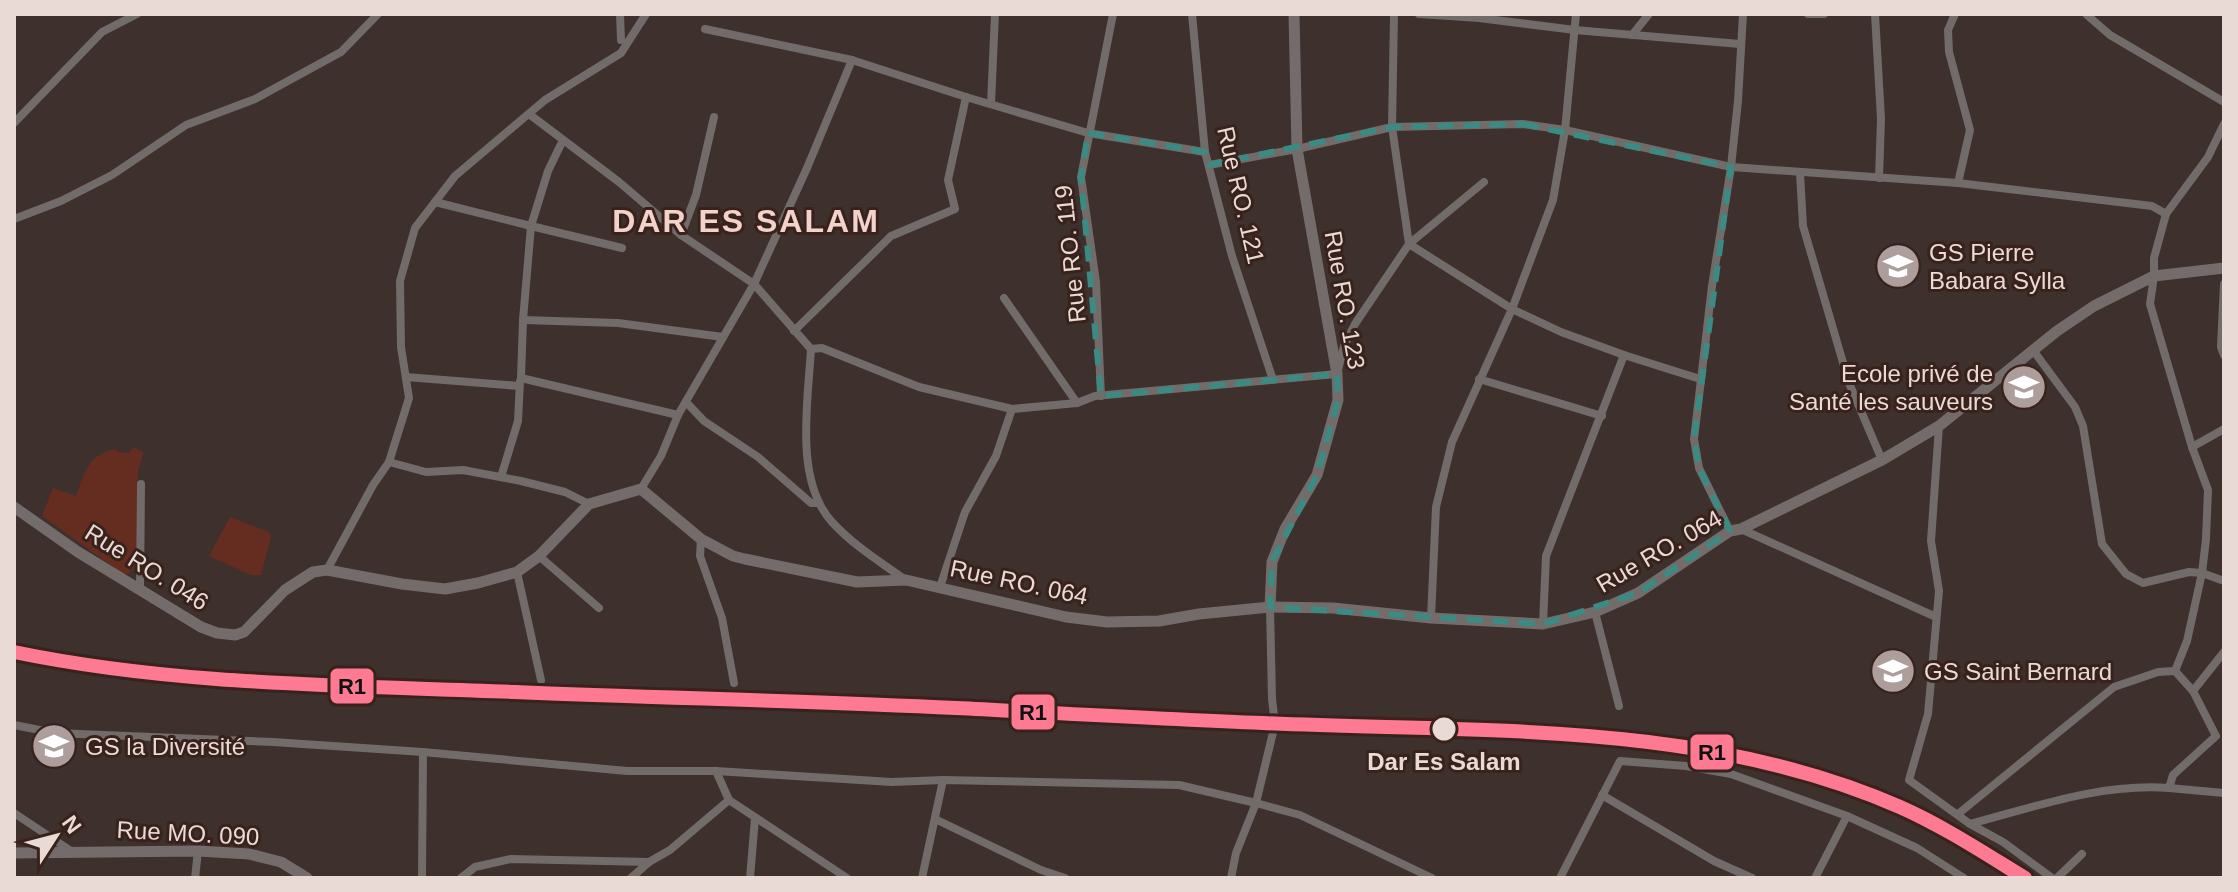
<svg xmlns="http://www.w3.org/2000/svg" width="2238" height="892" viewBox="0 0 2238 892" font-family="Helvetica,sans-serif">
<rect width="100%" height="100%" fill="#3d302d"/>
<g fill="#652d1f">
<path d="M 133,447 L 143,452 L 138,473 L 138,559 L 135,566 L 128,574 L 123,574 L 42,516 L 53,488 L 76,496 C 85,472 88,454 116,449 L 118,452 L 129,453 Z"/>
<path d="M 230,517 L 269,532 L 271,538 L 261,575 L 251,575 L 209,556 Z"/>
</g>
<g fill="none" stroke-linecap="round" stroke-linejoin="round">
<g stroke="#716b69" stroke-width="8">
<path d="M 620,14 L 621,40"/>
<path d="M 1192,14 L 1205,152 L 1232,256 L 1273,380"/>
<path d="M 1394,14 L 1392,127 L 1409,244 L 1512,309 L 1561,332 L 1624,355"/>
<path d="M 1419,14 L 1479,18 L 1575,30 L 1740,44"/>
<path d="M 1808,14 L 1824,14"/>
<path d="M 1875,14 L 1881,119 L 1879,178"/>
<path d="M 1955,14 L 1948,30 L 1949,52 L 1970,130 L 1958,183"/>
<path d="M 2087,15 L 2110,35 L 2224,102"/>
<path d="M 705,29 L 852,60 L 966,97 L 1088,133 L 1205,152"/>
<path d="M 1632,35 L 1649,14"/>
<path d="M 991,104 L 995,14"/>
<path d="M 529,114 L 619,182 L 681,235 L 754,284 L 811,349"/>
<path d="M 14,123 L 102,32 L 137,14"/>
<path d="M 563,140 L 548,171 L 531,226 L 622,248"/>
<path d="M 1209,165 L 1297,149 L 1392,127 L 1523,124 L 1565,130 L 1731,167 L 1958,183 L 2152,206 L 2166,214"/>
<path d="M 1800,173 L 1803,226 L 1849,383 L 1882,460"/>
<path d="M 435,202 L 531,226 L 523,320 L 521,378 L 678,415"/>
<path d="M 14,219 L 61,201 L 112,175 L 186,125 L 255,99 L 341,52 L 378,14"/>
<path d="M 681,235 L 696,195 L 714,117"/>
<path d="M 2224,284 L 2221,347 L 2224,355"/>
<path d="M 1004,298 L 1077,403"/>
<path d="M 523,320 L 618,323 L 723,337"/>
<path d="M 794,331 L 891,236 L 955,209 L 948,180 L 966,97"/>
<path d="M 811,349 L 822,348 L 919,387 L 1012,409 L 1077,403 L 1095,396 L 1337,374 L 1344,346 L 1355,324 L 1409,244 L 1484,182"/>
<path d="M 811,349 C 808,401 794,480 832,522 C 853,545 879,561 904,579"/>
<path d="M 2033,350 L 2075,407 L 2083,426 L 2102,544 L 2126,574 L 2143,583 L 2189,572 L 2202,573 L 2224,581"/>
<path d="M 406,377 L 519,386"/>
<path d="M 1479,379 L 1602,416"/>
<path d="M 1101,396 L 1096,282 L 1081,177 L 1113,14"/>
<path d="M 686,402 L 704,421 L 758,457 L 811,503 L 819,503"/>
<path d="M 1939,426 L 1931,541 L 1939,591 L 1928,714 L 1909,780 L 1970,824 C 2034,807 2101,783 2169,788 L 2173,775 L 2216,736 L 2193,691 L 2175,671 L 2158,672 L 2114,687 L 1958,814"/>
<path d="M 2192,447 L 2224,429"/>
<path d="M 389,462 L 426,472 L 463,470 L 521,481 L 565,492 L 589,504"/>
<path d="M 501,477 L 518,421 L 520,381"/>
<path d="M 641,489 L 661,456 L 678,415 L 754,284 L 807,168 L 852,60"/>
<path d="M 1741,529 L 1936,617"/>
<path d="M 1730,531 L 1699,468 L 1694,439 L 1712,286 L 1731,167 L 1738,101 L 1743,14"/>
<path d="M 701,539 L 700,556 L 722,618 L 734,683"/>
<path d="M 539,556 L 599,608"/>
<path d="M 327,570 L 373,485 L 389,462 L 409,398 L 401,347 L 400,281 L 415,228 L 455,176 L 545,100 L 621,53 L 646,14"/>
<path d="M 517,572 L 541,680"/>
<path d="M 940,587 L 965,512 L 996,456 L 1012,409"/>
<path d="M 140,589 L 141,484"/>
<path d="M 1595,612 L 1619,706"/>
<path d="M 1431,618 L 1436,507 L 1452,442 L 1512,309 L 1553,200 L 1565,130 L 1576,14"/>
<path d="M 1543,624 L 1546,556 L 1624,355 L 1700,379"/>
<path d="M 2175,671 L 2187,641 L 2202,573 L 2206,539 L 2208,490 L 2192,447 L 2150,304 L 2154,276 L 2154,258 L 2166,214 L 2208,157 L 2224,124"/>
<path d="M 2193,691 L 2224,652"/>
<path d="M 14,725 L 55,733 L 273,742 L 423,752 L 627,771 L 716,771 L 892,782 L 943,780 L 1179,785 L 1256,803 L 1300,815 L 1432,878"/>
<path d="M 2169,788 L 2224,793"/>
<path d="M 1602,795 L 1714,861 L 1752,878"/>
<path d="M 729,800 L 847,878"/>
<path d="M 14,813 L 71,851"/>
<path d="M 935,819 L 1041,870 L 1065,878"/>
<path d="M 1970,824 L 2003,842 L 2052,878"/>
<path d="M 195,878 L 198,851"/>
<path d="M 422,878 L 423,752"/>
<path d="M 461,878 L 475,867 L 511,859 L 649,862"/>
<path d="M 631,878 L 649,862 L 670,850 L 729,800 L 716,771"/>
<path d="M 750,878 L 755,818"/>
<path d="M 922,878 L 943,780"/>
<path d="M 1231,878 L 1236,853 L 1256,803 L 1275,724 L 1272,699 L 1270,607"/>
<path d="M 1560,878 L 1620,761 L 1686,766 L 1731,774 L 1847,816 L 1917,848 L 1964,878"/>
<path d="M 1815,878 L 1847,816"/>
<path d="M 2057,878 L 2082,854"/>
</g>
<g stroke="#746c6b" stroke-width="11">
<path d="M 14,507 L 78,552 L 201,627 L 217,633 L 235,635 L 244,632 L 285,590 L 313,572 L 327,570 L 402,584 L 445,589 L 478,583 L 517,572 L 539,556 L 589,504 L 641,489 L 701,539 L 733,556 L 745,559 L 857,582 L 906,580 L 1066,617 L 1107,622 L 1159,621 L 1199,614 L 1270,607 L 1333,608 L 1431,618 L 1543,624 L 1595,612 L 1638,593 L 1730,531 L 1741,529 L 1882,460 L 1939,426 L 2057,331 L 2094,306 L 2154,276 L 2224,268"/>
<path d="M 1270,607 L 1272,562 L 1285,529 L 1317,475 L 1338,400 L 1337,374 L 1297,149 L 1294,14"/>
<path d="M 14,853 L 198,851 L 249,854 L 281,862 L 307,878"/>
</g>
<g stroke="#39221c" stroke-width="20">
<path id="rail-1" d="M 14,652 C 178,686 348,685 515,692 C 662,698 809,701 956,708 C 1058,713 1161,719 1263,723 C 1477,733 1700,719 1900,807 C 1943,826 1984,853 2025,878"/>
</g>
<use href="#rail-1" stroke="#fe7a93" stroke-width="14"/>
</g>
<path fill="none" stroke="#3b8a83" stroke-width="6" stroke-dasharray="16 10" stroke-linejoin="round" d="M 1523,124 L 1731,167 L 1694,439 L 1699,468 L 1730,531 L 1638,593 L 1543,624 L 1270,607 L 1272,562 L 1317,475 L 1338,400 L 1337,374 L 1101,396 L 1081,177 L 1088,133 L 1205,152 L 1209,165 L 1392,127 Z"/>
<defs>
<g id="school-disc" transform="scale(2.3)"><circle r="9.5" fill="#ad9e9b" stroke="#39221c"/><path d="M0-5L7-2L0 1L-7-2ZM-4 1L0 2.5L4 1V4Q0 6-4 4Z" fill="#fff"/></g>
<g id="university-disc" transform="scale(2.3)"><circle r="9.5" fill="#ad9e9b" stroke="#39221c"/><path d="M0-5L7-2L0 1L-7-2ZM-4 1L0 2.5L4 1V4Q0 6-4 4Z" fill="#fff"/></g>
</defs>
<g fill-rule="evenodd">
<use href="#school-disc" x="1898" y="266"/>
<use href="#university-disc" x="2024" y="387"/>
<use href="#school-disc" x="1893" y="671"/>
<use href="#school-disc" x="54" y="746"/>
</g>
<circle fill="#eadad6" stroke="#39221c" stroke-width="3" cx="1444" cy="729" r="13"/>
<g text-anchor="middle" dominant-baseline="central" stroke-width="6" stroke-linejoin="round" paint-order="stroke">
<g font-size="24" fill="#eadad6" stroke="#39221c">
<text transform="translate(1241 195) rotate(77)">Rue RO. 121</text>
<text transform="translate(1070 254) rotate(-96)">Rue RO. 119</text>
<text transform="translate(1345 300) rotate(80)">Rue RO. 123</text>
<text transform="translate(1659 551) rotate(-30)">Rue RO. 064</text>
<text transform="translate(147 567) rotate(32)">Rue RO. 046</text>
<text transform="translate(1019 582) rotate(12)">Rue RO. 064</text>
<text transform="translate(188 833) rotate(3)">Rue MO. 090</text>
</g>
<g font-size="24" fill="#eadad6" stroke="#39221c" text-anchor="start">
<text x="1929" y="252">GS Pierre<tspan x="1929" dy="28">Babara Sylla</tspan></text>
<text x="1993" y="373" text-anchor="end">Ecole privé de<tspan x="1993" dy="28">Santé les sauveurs</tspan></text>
<text x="1924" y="671">GS Saint Bernard</text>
<text x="85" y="746">GS la Diversité</text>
</g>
<g font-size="24" font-weight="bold" fill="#eadad6" stroke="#39221c">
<text x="1444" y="761">Dar Es Salam</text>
</g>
<g font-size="32" font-weight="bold" letter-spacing="2" fill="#f2d2ca" stroke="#39221c">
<text x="746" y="221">DAR ES SALAM</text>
</g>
</g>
<g stroke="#39221c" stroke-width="3">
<rect x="329" y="667" width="46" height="38" rx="8" fill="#fe7a93"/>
<rect x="1010" y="693" width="46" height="38" rx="8" fill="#fe7a93"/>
<rect x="1689" y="733" width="46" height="38" rx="8" fill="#fe7a93"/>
</g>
<g font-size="22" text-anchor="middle" font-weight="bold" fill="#111">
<text x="352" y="694">R1</text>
<text x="1033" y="720">R1</text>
<text x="1712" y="760">R1</text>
</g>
<rect width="2238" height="892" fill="none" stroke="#eadad6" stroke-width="32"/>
<g transform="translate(56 836) rotate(54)" stroke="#39221c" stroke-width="6" paint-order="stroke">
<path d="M0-6L14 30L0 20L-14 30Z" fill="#eadad6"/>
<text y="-12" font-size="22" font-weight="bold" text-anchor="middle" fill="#eadad6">N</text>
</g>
</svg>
